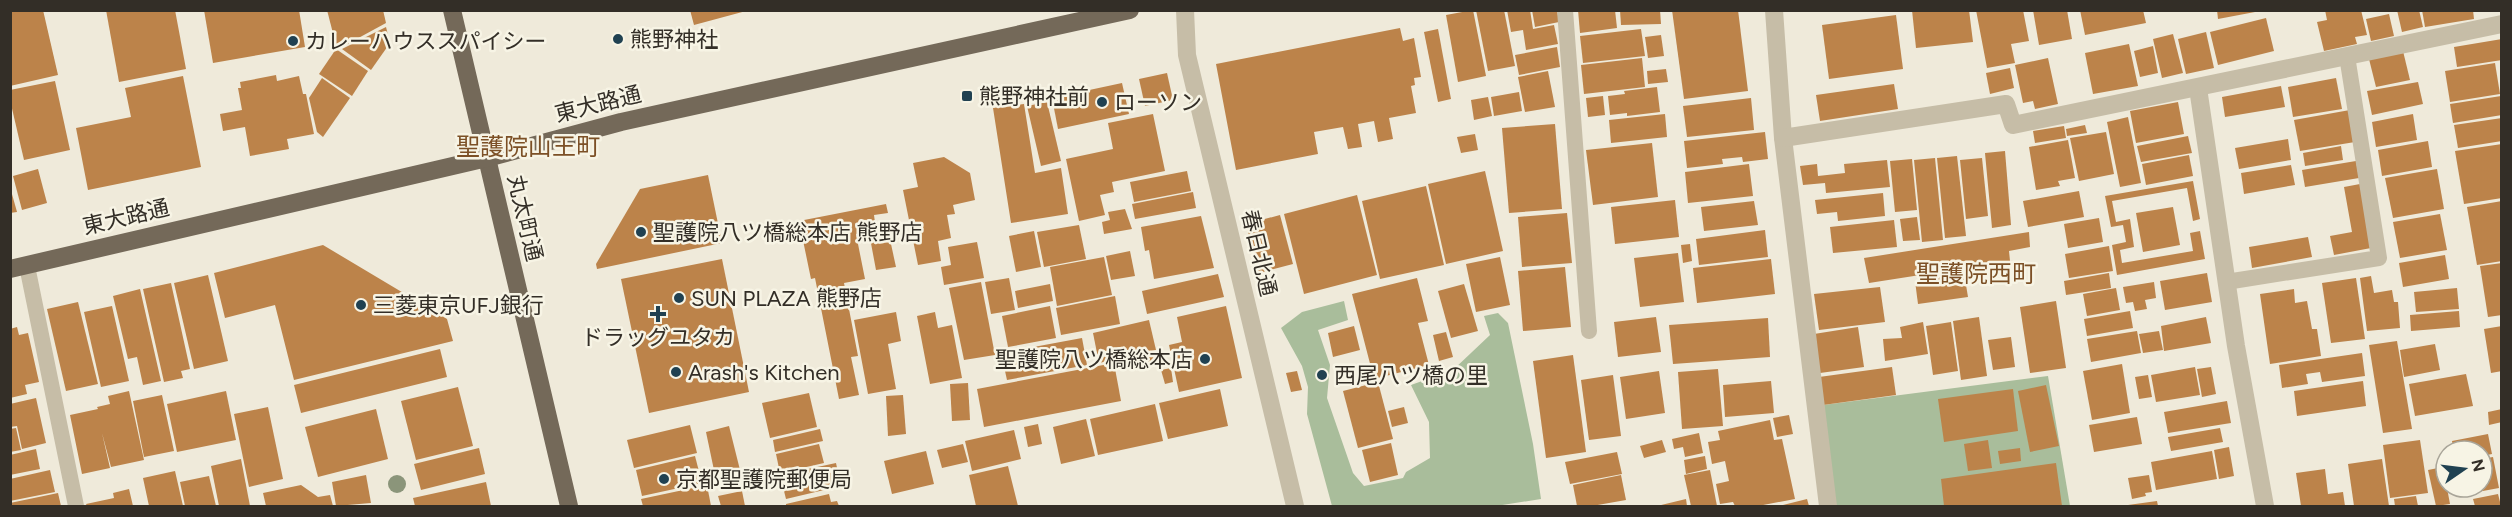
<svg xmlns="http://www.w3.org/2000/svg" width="2512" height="517" viewBox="0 0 2512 517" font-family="Figtree,'Noto Sans JP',sans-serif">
<rect width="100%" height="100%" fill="#efeada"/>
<g fill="#a9bd9b">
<path d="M 1344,301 L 1348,320 L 1318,330 L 1330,365 L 1327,398 L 1353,473 L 1364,486 L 1403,478 L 1406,472 L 1430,458 L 1429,422 L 1411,385 L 1453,370 L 1490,335 L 1484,316 L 1498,313 L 1508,323 L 1533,444 L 1541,499 L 1496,506 L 1332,506 L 1307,414 L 1308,387 L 1302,366 L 1281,328 L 1302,312 Z"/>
<path d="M 2048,376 L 2070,506 L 1836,506 L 1823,405 Z"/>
</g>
<g fill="#bc834a">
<path d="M 10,10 L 43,10 L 58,75 L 10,86 Z"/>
<path d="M 106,10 L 175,10 L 186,69 L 119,82 Z"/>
<path d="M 204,10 L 299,10 L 305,47 L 213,63 Z"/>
<path d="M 327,10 L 383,10 L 386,23 L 340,48 L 336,45 Z"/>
<path d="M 690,10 L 746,10 L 746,11 L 694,25 Z"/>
<path d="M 1473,10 L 1486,76 L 1458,82 L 1446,15 Z"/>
<path d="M 1476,10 L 1504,10 L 1515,66 L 1488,71 Z"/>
<path d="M 1507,10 L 1530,10 L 1533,29 L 1554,25 L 1558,44 L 1526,50 L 1523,30 L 1511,32 Z"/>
<path d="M 1532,10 L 1557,10 L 1559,22 L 1535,27 Z"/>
<path d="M 1578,10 L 1615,10 L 1617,28 L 1580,33 Z"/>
<path d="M 1620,10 L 1660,10 L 1661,24 L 1621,25 Z"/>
<path d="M 1672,10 L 1738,10 L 1748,91 L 1684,99 Z"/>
<path d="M 1912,10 L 1969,10 L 1973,42 L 1916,48 Z"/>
<path d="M 1976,10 L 2023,10 L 2029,41 L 2011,44 L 2015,63 L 1987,68 Z"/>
<path d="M 2033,10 L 2067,10 L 2072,39 L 2039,45 Z"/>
<path d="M 2080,10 L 2143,10 L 2146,23 L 2085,35 Z"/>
<path d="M 2217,10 L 2255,10 L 2255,12 L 2218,19 Z"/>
<path d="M 2325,10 L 2361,10 L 2367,35 L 2355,37 L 2357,44 L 2324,51 L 2317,22 L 2327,20 Z"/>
<path d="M 2397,10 L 2419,10 L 2423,27 L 2402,32 Z"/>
<path d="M 2422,10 L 2473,10 L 2474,19 L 2425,27 Z"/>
<path d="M 2389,14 L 2394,36 L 2371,41 L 2366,19 Z"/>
<path d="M 1896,15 L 1903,69 L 1829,79 L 1822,25 Z"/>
<path d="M 2266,18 L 2274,51 L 2218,65 L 2210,32 Z"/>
<path d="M 386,27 L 390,43 L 371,70 L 342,49 Z"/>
<path d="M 1400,28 L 1403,41 L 1414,38 L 1421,77 L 1414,78 L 1415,85 L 1411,86 L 1416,113 L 1389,118 L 1393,139 L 1378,142 L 1374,121 L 1358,124 L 1362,147 L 1348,149 L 1343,127 L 1314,132 L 1318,154 L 1236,170 L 1216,64 Z"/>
<path d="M 1438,29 L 1451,99 L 1438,102 L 1424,32 Z"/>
<path d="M 1641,29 L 1645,56 L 1583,63 L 1580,36 Z"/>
<path d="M 2206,32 L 2214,68 L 2186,74 L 2178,39 Z"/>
<path d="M 2173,34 L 2183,73 L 2162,78 L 2153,39 Z"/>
<path d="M 1661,35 L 1664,56 L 1648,58 L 1645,37 Z"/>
<path d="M 2502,39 L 2502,60 L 2457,67 L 2454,47 Z"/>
<path d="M 2129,44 L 2138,86 L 2093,94 L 2085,53 Z"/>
<path d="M 2153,46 L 2158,73 L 2140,77 L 2134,51 Z"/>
<path d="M 1557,47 L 1560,67 L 1519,75 L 1515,55 Z"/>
<path d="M 336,49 L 368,71 L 352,96 L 319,74 Z"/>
<path d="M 2403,51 L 2410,80 L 2376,87 L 2369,59 Z"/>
<path d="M 1642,58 L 1645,87 L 1584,94 L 1581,65 Z"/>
<path d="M 2048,58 L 2058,104 L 2035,109 L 2033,101 L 2023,103 L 2015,65 Z"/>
<path d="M 2495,63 L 2500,94 L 2450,102 L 2445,71 Z"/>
<path d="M 2010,68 L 2014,88 L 1990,94 L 1986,73 Z"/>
<path d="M 1666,69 L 1668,82 L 1648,84 L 1647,71 Z"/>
<path d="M 1548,71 L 1555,107 L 1525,112 L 1518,77 Z"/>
<path d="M 1167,73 L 1173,100 L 1145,106 L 1139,79 Z"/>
<path d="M 276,75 L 277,81 L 299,76 L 303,94 L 306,94 L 314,134 L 287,139 L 289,149 L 250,156 L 245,127 L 223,131 L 220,114 L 242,110 L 238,88 L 241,88 L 240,82 Z"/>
<path d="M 183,76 L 201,167 L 88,190 L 76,128 L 131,117 L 125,88 Z"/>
<path d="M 322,78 L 350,98 L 323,137 L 317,132 L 309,98 Z"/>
<path d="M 2336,78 L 2342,109 L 2293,117 L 2288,87 Z"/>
<path d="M 55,81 L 70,150 L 24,160 L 10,100 L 10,90 Z"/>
<path d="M 2418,82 L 2423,104 L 2372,115 L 2367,91 Z"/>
<path d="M 1122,83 L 1129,114 L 1058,129 L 1052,98 Z"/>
<path d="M 1894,84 L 1898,109 L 1820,121 L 1816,95 Z"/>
<path d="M 2281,86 L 2285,107 L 2225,117 L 2222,97 Z"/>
<path d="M 1657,87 L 1660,112 L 1627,116 L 1627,113 L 1610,115 L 1608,96 L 1625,94 L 1624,91 Z"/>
<path d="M 1519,92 L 1522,111 L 1494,116 L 1491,97 Z"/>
<path d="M 1603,96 L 1605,115 L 1588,117 L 1586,98 Z"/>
<path d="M 2501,96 L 2502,115 L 2453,123 L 2450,104 Z"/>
<path d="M 1488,97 L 1492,116 L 1474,120 L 1471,100 Z"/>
<path d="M 1751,98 L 1754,130 L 1687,137 L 1683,106 Z"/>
<path d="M 1047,102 L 1061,161 L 1041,166 L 1027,106 Z"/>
<path d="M 2178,102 L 2184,134 L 2136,143 L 2130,111 Z"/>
<path d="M 1024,104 L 1035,173 L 1061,168 L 1068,214 L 1011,223 L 993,108 Z"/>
<path d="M 2350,110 L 2355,142 L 2300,151 L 2294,120 Z"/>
<path d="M 1153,114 L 1165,171 L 1112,182 L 1114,192 L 1100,195 L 1105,215 L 1079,221 L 1066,159 L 1113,149 L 1108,123 Z"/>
<path d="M 1665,114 L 1667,137 L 1611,143 L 1609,120 Z"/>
<path d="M 2413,114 L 2417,140 L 2376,147 L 2372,122 Z"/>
<path d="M 2128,117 L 2141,183 L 2120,187 L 2107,122 Z"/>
<path d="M 2502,118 L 2502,141 L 2458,148 L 2454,125 Z"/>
<path d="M 1555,124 L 1562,209 L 1509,213 L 1502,128 Z"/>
<path d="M 2085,125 L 2087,133 L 2067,136 L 2066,129 Z"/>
<path d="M 2064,126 L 2066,138 L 2035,143 L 2033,131 Z"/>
<path d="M 1765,132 L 1768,159 L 1743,162 L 1742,157 L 1722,159 L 1723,164 L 1687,168 L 1684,141 Z"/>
<path d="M 2106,132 L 2114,174 L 2079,181 L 2070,138 Z"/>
<path d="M 1475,134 L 1478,150 L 1461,153 L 1457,137 Z"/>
<path d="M 2188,136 L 2192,153 L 2141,162 L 2137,146 Z"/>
<path d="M 2288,139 L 2291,160 L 2239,169 L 2235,148 Z"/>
<path d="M 2068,140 L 2075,178 L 2058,181 L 2060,186 L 2036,190 L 2029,147 Z"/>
<path d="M 2428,141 L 2432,167 L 2382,176 L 2378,150 Z"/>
<path d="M 1652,143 L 1658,197 L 1593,205 L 1586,150 Z"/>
<path d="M 2502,144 L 2502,198 L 2464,204 L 2455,151 Z"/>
<path d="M 2341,146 L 2343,160 L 2305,166 L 2303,153 Z"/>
<path d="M 2005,151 L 2011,225 L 1992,228 L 1985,153 Z"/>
<path d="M 2189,155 L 2193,176 L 2146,185 L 2142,164 Z"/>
<path d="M 1957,156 L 1966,236 L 1945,238 L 1937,158 Z"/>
<path d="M 944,157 L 970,173 L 975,200 L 953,205 L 955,214 L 947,215 L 951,238 L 938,241 L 941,261 L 918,265 L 903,190 L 918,187 L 913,163 Z"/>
<path d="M 1935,158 L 1943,240 L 1922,242 L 1914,160 Z"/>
<path d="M 1982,158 L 1988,216 L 1966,219 L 1960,160 Z"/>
<path d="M 1912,159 L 1917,210 L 1895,212 L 1890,161 Z"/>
<path d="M 1887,160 L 1890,187 L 1826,193 L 1825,183 L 1803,185 L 1800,166 L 1817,164 L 1818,176 L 1845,173 L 1844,164 Z"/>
<path d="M 2356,161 L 2359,178 L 2305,187 L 2302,170 Z"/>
<path d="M 1749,164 L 1753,196 L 1688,203 L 1685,172 Z"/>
<path d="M 2291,165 L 2295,185 L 2244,194 L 2241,173 Z"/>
<path d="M 38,169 L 47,203 L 22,210 L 13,176 Z"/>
<path d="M 2437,169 L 2444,209 L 2393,218 L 2385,178 Z"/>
<path d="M 1187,171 L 1191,191 L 1134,202 L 1130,182 Z"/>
<path d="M 1485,171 L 1503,251 L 1446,264 L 1428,184 Z"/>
<path d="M 708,175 L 722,243 L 597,269 L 596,264 L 640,189 Z"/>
<path d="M 2193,181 L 2200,219 L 2193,221 L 2187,188 L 2112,201 L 2116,222 L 2130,219 L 2134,247 L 2120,250 L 2122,263 L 2193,251 L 2190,233 L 2200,231 L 2205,259 L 2117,275 L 2112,245 L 2126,242 L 2123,225 L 2111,227 L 2105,196 Z"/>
<path d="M 2360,184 L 2371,248 L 2334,255 L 2330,236 L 2352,232 L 2344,187 Z"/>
<path d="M 1426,186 L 1444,265 L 1380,279 L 1362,201 Z"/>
<path d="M 10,187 L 17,212 L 10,213 Z"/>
<path d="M 2079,191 L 2084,217 L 2028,227 L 2023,201 Z"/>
<path d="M 1193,192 L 1196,208 L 1135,219 L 1132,204 Z"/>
<path d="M 1883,193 L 1885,216 L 1838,221 L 1837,212 L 1817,214 L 1815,200 Z"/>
<path d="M 1357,195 L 1377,275 L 1304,294 L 1284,214 Z"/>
<path d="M 1675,200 L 1679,237 L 1615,244 L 1611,207 Z"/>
<path d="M 1754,201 L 1758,225 L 1704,231 L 1701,207 Z"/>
<path d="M 2502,201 L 2502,261 L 2477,265 L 2467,207 Z"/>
<path d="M 886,204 L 888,213 L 874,215 L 876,230 L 856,234 L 865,279 L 844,283 L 858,356 L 851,357 L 859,395 L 839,399 L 815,278 L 811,279 L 799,221 Z"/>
<path d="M 2173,207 L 2180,245 L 2143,252 L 2136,213 Z"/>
<path d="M 1125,209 L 1132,229 L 1104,234 L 1102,222 L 1110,220 L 1108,212 Z"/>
<path d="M 1567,213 L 1572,263 L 1522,267 L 1518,217 Z"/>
<path d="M 2440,214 L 2447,250 L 2400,258 L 2393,222 Z"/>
<path d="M 1280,215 L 1293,264 L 1259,273 L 1246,224 Z"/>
<path d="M 1201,216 L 1214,268 L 1154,279 L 1149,250 L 1145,251 L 1141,227 Z"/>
<path d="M 1917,217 L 1920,240 L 1903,241 L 1900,219 Z"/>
<path d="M 2099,218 L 2103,242 L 2068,248 L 2064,224 Z"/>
<path d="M 1894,220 L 1897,247 L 1833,253 L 1830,227 Z"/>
<path d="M 1079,225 L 1086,259 L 1044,267 L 1037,232 Z"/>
<path d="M 1765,230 L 1768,257 L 1699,265 L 1696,239 Z"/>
<path d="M 1034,231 L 1041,267 L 1016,272 L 1009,236 Z"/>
<path d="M 2029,232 L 2030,247 L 2009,251 L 2010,261 L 1869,283 L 1864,258 Z"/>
<path d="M 889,235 L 896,267 L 876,270 L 870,238 Z"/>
<path d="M 2308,237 L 2312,257 L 2252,268 L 2249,247 Z"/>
<path d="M 977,242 L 984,278 L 944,285 L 941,267 L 951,265 L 948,247 Z"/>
<path d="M 1690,244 L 1692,261 L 1683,263 L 1681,245 Z"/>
<path d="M 323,245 L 447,319 L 453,341 L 294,380 L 275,305 L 225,318 L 214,273 Z"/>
<path d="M 2109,246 L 2113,271 L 2069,278 L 2065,254 Z"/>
<path d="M 1130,251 L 1135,276 L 1111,280 L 1106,256 Z"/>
<path d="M 1678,253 L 1684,302 L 1640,307 L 1634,258 Z"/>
<path d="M 2445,255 L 2449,279 L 2403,287 L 2399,263 Z"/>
<path d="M 1104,257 L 1112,295 L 1057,306 L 1050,267 Z"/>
<path d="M 1500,257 L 1510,305 L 1476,312 L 1466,264 Z"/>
<path d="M 722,259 L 749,392 L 649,413 L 621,279 Z"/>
<path d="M 1771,259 L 1775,294 L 1697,303 L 1693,268 Z"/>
<path d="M 2502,263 L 2502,315 L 2488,317 L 2480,266 Z"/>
<path d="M 1565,267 L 1571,327 L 1523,331 L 1518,271 Z"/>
<path d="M 1964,273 L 1968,297 L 1918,304 L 1915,281 Z"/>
<path d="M 2109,273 L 2111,288 L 2066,295 L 2064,281 Z"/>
<path d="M 2207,273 L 2212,302 L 2165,310 L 2160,281 Z"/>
<path d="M 1218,274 L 1224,297 L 1147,314 L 1142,291 Z"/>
<path d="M 208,275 L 228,361 L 194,369 L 174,283 Z"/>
<path d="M 2371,276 L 2374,293 L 2392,290 L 2394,302 L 2398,302 L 2400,328 L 2367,331 L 2360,278 Z"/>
<path d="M 1009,278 L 1015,310 L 991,314 L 985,282 Z"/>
<path d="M 1417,278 L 1428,321 L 1418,323 L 1429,365 L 1374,379 L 1352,294 Z"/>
<path d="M 2356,278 L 2365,339 L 2331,343 L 2322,283 Z"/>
<path d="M 981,282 L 995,355 L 964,360 L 949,288 Z"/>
<path d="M 2154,282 L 2156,298 L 2145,300 L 2147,309 L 2135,311 L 2133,302 L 2126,303 L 2123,287 Z"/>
<path d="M 171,283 L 190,369 L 181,371 L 183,378 L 164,382 L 143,289 Z"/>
<path d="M 1050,284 L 1053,301 L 1018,308 L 1015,291 Z"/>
<path d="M 1464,284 L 1478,331 L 1451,338 L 1438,291 Z"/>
<path d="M 1880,287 L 1885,322 L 1819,330 L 1814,294 Z"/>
<path d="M 2116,288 L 2120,310 L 2087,316 L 2083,294 Z"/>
<path d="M 2457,288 L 2459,309 L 2416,312 L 2414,292 Z"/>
<path d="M 140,289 L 161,381 L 143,385 L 137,357 L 128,359 L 113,296 Z"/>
<path d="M 2294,289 L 2295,303 L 2307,301 L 2312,329 L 2317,329 L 2321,356 L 2270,364 L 2260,294 Z"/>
<path d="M 1115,296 L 1120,324 L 1061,335 L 1056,308 Z"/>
<path d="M 2056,301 L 2066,368 L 2030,373 L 2020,307 Z"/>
<path d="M 78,302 L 98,384 L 66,391 L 47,309 Z"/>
<path d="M 112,306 L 129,381 L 101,387 L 84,312 Z"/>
<path d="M 1050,306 L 1056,338 L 1008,347 L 1002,316 Z"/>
<path d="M 1226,306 L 1242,378 L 1179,392 L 1169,345 L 1182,342 L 1177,317 Z"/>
<path d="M 2130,311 L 2133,328 L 2087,336 L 2084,319 Z"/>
<path d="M 2459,311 L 2460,327 L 2411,331 L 2410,315 Z"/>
<path d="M 896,312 L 901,341 L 888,344 L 896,389 L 868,394 L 854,320 Z"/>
<path d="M 935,312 L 938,328 L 952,325 L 962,378 L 930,384 L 917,316 Z"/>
<path d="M 1656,317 L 1661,352 L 1618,357 L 1614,322 Z"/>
<path d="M 1979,317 L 1987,376 L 1961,380 L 1953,321 Z"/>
<path d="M 2206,317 L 2211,343 L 2164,351 L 2161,326 Z"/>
<path d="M 1768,318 L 1770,357 L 1673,364 L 1669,325 Z"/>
<path d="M 1149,320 L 1156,350 L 1099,363 L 1093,333 Z"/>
<path d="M 1923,322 L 1928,354 L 1885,361 L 1883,339 L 1902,338 L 1900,327 Z"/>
<path d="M 1951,322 L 1958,371 L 1933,375 L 1926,326 Z"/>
<path d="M 1354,326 L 1360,350 L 1333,357 L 1328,333 Z"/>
<path d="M 2502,326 L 2502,371 L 2491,373 L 2484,329 Z"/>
<path d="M 17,327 L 19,335 L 28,333 L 39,382 L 25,385 L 27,394 L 10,398 L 10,329 Z"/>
<path d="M 1858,327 L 1864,367 L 1820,373 L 1814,334 Z"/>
<path d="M 2137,331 L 2141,353 L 2091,362 L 2087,339 Z"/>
<path d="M 2159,331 L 2163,350 L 2143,353 L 2139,334 Z"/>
<path d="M 1446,332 L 1453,357 L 1439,361 L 1433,335 Z"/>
<path d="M 2011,337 L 2015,367 L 1993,370 L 1988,340 Z"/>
<path d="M 1082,338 L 1087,365 L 1007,380 L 1001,353 Z"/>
<path d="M 2397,341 L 2412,429 L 2383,433 L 2369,345 Z"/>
<path d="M 2435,344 L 2440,370 L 2404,377 L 2400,350 Z"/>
<path d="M 440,349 L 447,377 L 301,413 L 294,385 Z"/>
<path d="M 1164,351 L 1166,359 L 1141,365 L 1139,357 Z"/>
<path d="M 2362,353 L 2365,376 L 2322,382 L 2320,372 L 2306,374 L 2308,384 L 2282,388 L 2279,365 Z"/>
<path d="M 1573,355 L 1586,452 L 1546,458 L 1533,361 Z"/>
<path d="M 1114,363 L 1121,401 L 984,427 L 977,389 Z"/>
<path d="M 2122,364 L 2130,413 L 2092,420 L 2083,371 Z"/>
<path d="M 1892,367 L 1896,395 L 1823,405 L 1819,377 Z"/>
<path d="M 2195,367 L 2200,395 L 2156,402 L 2151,375 Z"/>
<path d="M 2211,367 L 2216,394 L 2202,397 L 2197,369 Z"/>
<path d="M 1171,368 L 1173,382 L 1165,384 L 1161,370 Z"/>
<path d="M 1718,369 L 1723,426 L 1682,429 L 1678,372 Z"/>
<path d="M 1297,371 L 1302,390 L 1291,392 L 1286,373 Z"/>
<path d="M 1659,371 L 1665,413 L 1626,419 L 1620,377 Z"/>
<path d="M 2466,374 L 2473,406 L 2415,416 L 2409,384 Z"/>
<path d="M 1613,375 L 1621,436 L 1589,440 L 1581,380 Z"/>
<path d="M 2148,375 L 2152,397 L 2139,399 L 2135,377 Z"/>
<path d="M 1771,381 L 1774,413 L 1725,417 L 1723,385 Z"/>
<path d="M 2363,381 L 2366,406 L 2297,416 L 2294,391 Z"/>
<path d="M 1378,382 L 1393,439 L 1358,448 L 1343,391 Z"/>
<path d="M 968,383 L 970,420 L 952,421 L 950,384 Z"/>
<path d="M 2046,385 L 2059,446 L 2030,452 L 2018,391 Z"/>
<path d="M 458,387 L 473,446 L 416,460 L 401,401 Z"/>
<path d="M 1220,389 L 1228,426 L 1168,439 L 1159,403 Z"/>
<path d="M 2013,389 L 2018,431 L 1944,442 L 1938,399 Z"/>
<path d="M 129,391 L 144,460 L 111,467 L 102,433 L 110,468 L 82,474 L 70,415 L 98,409 L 97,407 L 110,404 L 108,396 Z"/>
<path d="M 226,391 L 236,440 L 177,452 L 167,404 Z"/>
<path d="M 809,393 L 817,427 L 770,438 L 762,403 Z"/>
<path d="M 162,395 L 174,451 L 144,457 L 133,401 Z"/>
<path d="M 903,395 L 906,434 L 888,436 L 886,396 Z"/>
<path d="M 36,398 L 46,443 L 22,449 L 17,426 L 10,427 L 10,404 Z"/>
<path d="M 2227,401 L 2231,423 L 2168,433 L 2164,412 Z"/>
<path d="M 1155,404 L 1163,441 L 1098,455 L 1090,419 Z"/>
<path d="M 268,407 L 283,479 L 249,487 L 234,414 Z"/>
<path d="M 1404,407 L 1408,423 L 1392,427 L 1388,411 Z"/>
<path d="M 376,409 L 388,459 L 318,477 L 305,427 Z"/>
<path d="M 2502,409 L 2502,422 L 2489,425 L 2488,412 Z"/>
<path d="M 1789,415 L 1793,434 L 1777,437 L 1773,418 Z"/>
<path d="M 2137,417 L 2142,444 L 2094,452 L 2089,425 Z"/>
<path d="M 1086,419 L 1095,456 L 1061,464 L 1053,427 Z"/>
<path d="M 1770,420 L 1774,440 L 1782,439 L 1795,499 L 1758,506 L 1735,506 L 1733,502 L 1720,504 L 1716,484 L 1729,481 L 1725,461 L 1712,464 L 1708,442 L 1720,440 L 1718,431 Z"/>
<path d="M 1038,424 L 1042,444 L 1028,447 L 1024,427 Z"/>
<path d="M 690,425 L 697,453 L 634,468 L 627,440 Z"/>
<path d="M 729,426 L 740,470 L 715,475 L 706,432 Z"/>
<path d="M 16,428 L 21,450 L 10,452 L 10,429 Z"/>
<path d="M 2220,428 L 2223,442 L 2171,451 L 2168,437 Z"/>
<path d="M 820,429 L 823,441 L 775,452 L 773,440 Z"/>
<path d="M 1014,430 L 1021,459 L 972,471 L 965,441 Z"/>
<path d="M 1699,433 L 1703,453 L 1685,457 L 1683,447 L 1674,449 L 1672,439 Z"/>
<path d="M 2488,434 L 2492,454 L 2482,456 L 2482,451 L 2454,451 L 2452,441 Z"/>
<path d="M 1662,440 L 1666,452 L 1644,458 L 1640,446 Z"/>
<path d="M 1988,440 L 1992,468 L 1968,471 L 1964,444 Z"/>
<path d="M 2420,440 L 2428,493 L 2390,498 L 2383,445 Z"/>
<path d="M 1391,443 L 1398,475 L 1370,482 L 1362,450 Z"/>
<path d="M 819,444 L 824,463 L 780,473 L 776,454 Z"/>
<path d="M 963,444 L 968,462 L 942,468 L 937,450 Z"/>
<path d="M 2229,447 L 2234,476 L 2219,479 L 2214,450 Z"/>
<path d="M 479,448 L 485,474 L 421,490 L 414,464 Z"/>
<path d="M 2020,448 L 2021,461 L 2000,464 L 1998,451 Z"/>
<path d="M 36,449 L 40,469 L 10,475 L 10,455 Z"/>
<path d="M 926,451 L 934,484 L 892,494 L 884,461 Z"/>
<path d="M 2212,451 L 2217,479 L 2156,490 L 2151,462 Z"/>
<path d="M 1617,452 L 1622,474 L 1570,484 L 1565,462 Z"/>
<path d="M 695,456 L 702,483 L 642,496 L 636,470 Z"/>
<path d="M 1705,456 L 1707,469 L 1686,474 L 1684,460 Z"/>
<path d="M 2493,457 L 2499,488 L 2472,493 L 2471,487 L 2482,487 L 2482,459 Z"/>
<path d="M 241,459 L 250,506 L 219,506 L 211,466 Z"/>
<path d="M 2382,459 L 2389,506 L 2354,506 L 2348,464 Z"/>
<path d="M 836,463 L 841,486 L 786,499 L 780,475 Z"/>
<path d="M 2056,463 L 2062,506 L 1944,506 L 1941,479 Z"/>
<path d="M 1008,466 L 1018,506 L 976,506 L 969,475 Z"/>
<path d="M 2443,467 L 2450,504 L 2436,506 L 2428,470 Z"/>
<path d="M 2325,469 L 2328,494 L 2343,492 L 2345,506 L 2301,506 L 2296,473 Z"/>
<path d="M 50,470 L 55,492 L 10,501 L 10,479 Z"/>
<path d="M 1710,470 L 1717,506 L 1691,506 L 1684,475 Z"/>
<path d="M 175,471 L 183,506 L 149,506 L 143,478 Z"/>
<path d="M 366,475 L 371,503 L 336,506 L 332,482 Z"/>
<path d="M 1621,475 L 1626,500 L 1592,506 L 1577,506 L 1573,485 Z"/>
<path d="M 2149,475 L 2152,492 L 2145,493 L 2146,496 L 2132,499 L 2128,478 Z"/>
<path d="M 209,476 L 216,506 L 185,506 L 180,482 Z"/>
<path d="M 486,482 L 491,506 L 415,506 L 413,498 Z"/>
<path d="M 301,485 L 318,497 L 330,495 L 333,506 L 266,506 L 263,493 Z"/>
<path d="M 707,485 L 711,506 L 643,506 L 641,499 Z"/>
<path d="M 129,489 L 133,506 L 87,506 L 86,504 L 114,498 L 113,493 Z"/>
<path d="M 742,491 L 745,506 L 721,506 L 718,496 Z"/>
<path d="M 58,493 L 61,506 L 10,506 L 10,503 Z"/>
<path d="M 829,494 L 831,502 L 837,501 L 839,506 L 786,506 L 786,504 Z"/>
<path d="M 2498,494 L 2501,506 L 2475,506 L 2473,499 Z"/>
<path d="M 2416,496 L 2418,506 L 2395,506 L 2394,499 Z"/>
<path d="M 1686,499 L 1687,506 L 1657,506 Z"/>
<path d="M 1807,499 L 1809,506 L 1779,506 Z"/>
<path d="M 2157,501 L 2158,506 L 2129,506 L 2128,505 Z"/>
</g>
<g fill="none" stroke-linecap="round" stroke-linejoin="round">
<g stroke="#c6bda7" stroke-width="16">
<path d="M 1565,10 L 1589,331"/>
<path d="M 27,266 L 76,506"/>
<path d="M 2226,282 L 2379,258 L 2347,56"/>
</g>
<g stroke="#c6bda7" stroke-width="18">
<path d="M 1185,10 L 1187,55 L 1295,506"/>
<path d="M 1774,10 L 1783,138 L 1828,506"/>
<path d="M 2198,88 L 2236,346 L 2265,506"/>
<path d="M 1783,138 L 2006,104 L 2013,125 L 2502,24"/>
</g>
<g stroke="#746959" stroke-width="18">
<path d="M 452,10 L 569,506"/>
<path d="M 10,269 L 487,158 L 621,122 L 1130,10"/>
</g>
</g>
<circle fill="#8b957a" cx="397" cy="484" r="9"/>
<g fill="#204151" stroke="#f7f4e5" stroke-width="2">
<circle cx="618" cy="39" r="6"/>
<circle cx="293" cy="41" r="6"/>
<rect x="961" y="90" width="12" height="12" rx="3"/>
<circle cx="1102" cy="102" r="6"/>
<circle cx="641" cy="232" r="6"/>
<circle cx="679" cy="298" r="6"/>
<circle cx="361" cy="305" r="6"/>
<path d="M655 305h6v6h6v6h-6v6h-6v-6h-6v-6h6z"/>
<circle cx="1205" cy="359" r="6"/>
<circle cx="676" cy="372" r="6"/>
<circle cx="1322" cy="375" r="6"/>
<circle cx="664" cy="479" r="6"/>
</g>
<g text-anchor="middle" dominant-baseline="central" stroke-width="5" stroke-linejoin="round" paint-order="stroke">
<g font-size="22" fill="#332e27" stroke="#f7f4e5" text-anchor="start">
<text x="630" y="39">熊野神社</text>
<text x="305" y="41">カレーハウススパイシー</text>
<text x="979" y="96">熊野神社前</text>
<text x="1114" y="102">ローソン</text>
<text x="653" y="232">聖護院八ツ橋総本店 熊野店</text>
<text x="691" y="298">SUN PLAZA 熊野店</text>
<text x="373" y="305">三菱東京UFJ銀行</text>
<text x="658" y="337" text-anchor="middle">ドラッグユタカ</text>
<text x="1193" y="359" text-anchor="end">聖護院八ツ橋総本店</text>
<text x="688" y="372">Arash's Kitchen</text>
<text x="1334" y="375">西尾八ツ橋の里</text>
<text x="676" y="479">京都聖護院郵便局</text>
</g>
<g font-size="22" fill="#332e27" stroke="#f7f4e5">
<text transform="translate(598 104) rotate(-14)">東大路通</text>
<text transform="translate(126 217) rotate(-13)">東大路通</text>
<text transform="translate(525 218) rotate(77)">丸太町通</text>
<text transform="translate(1259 253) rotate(77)">春日北通</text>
</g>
<g font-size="24" fill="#7c5026" stroke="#f7f4e5">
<text x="528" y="146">聖護院山王町</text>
<text x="1976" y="273">聖護院西町</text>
</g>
</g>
<rect width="2512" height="517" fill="none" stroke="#332e27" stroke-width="24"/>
<g transform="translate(2464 469) rotate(76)"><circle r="28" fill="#f7f4e5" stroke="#a9a599" stroke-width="1.5"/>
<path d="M0-4.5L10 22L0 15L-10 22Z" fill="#204151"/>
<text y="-9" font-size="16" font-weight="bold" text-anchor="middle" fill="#332e27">N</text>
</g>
</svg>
